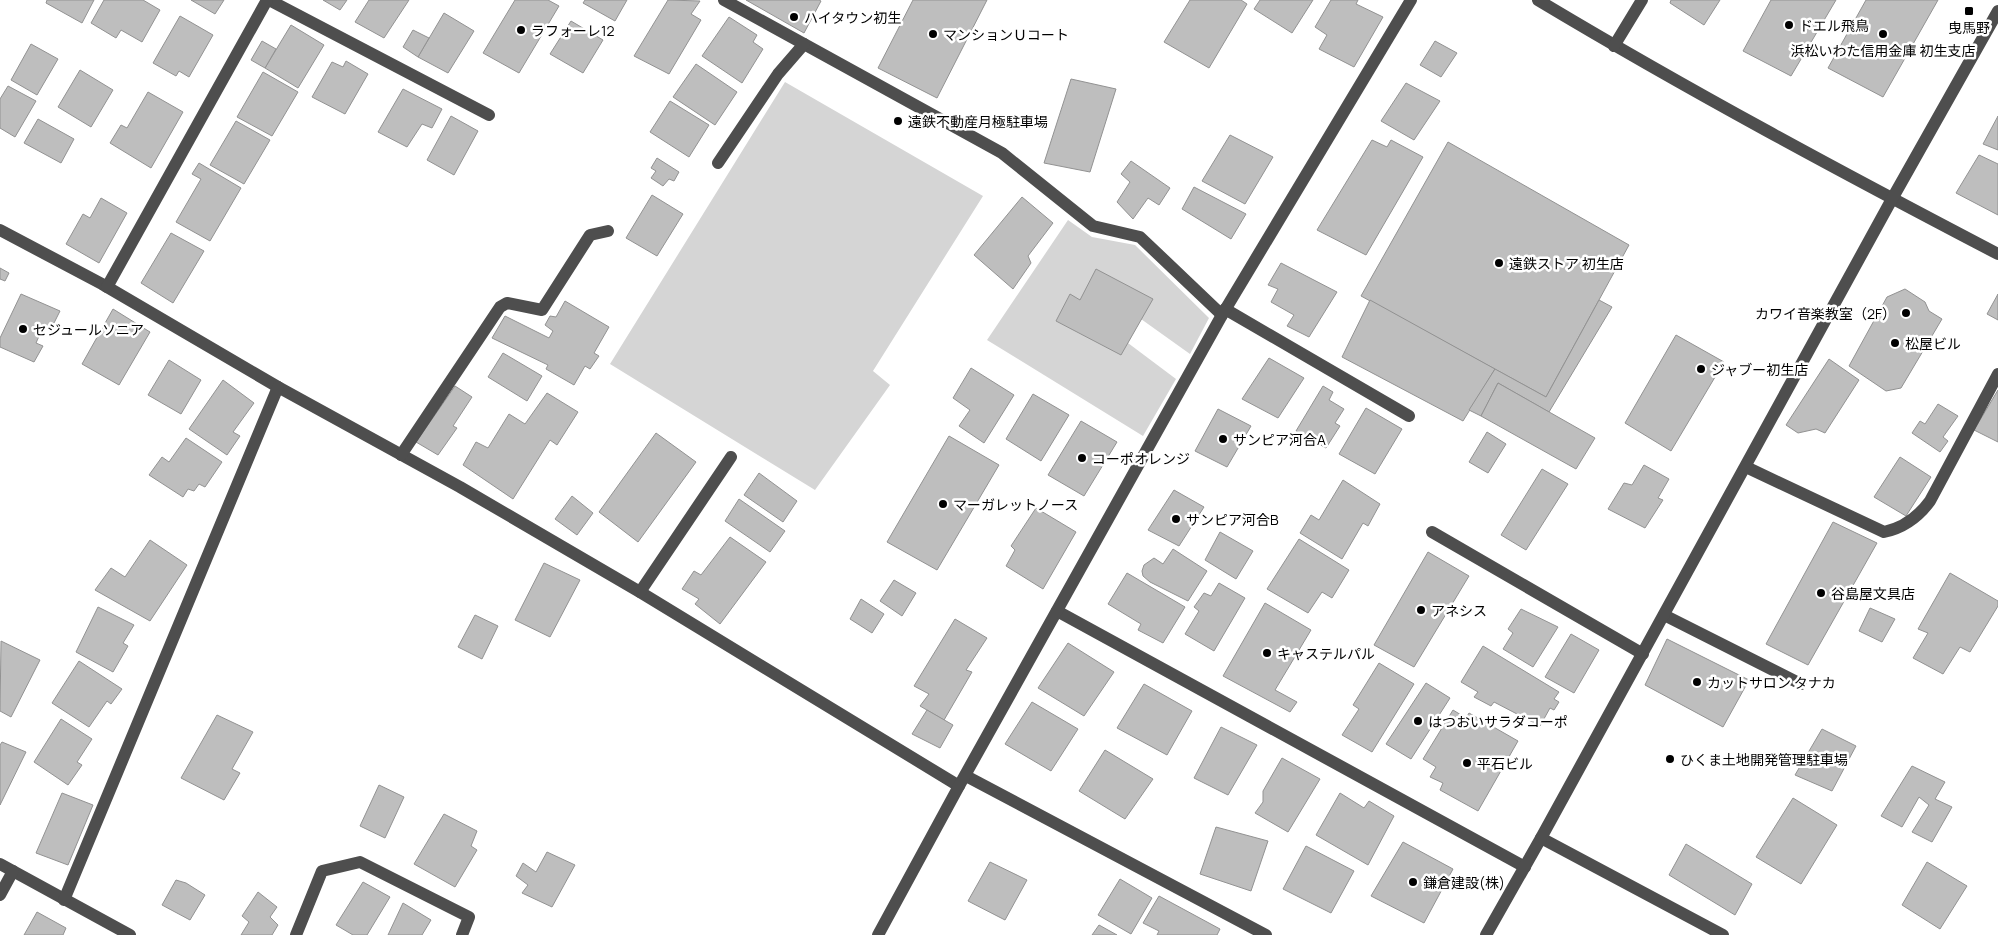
<svg xmlns="http://www.w3.org/2000/svg" width="1998" height="935" viewBox="0 0 1998 935" font-family="Manrope,'Noto Sans JP',sans-serif">
<rect width="100%" height="100%" fill="#fff"/>
<g fill="#d5d5d5">
<path d="M 785,82 L 983,196 L 873,371 L 890,385 L 815,490 L 610,364 Z"/>
<path d="M 1068,220 L 1092,237 L 1135,245 L 1209,318 L 1190,354 L 1141,319 L 1128,343 L 1176,379 L 1143,436 L 987,340 Z"/>
</g>
<g fill="#bebebe" stroke="#929292">
<path d="M 47,0 L 94,0 L 82,23 L 46,3 Z"/>
<path d="M 104,0 L 143,0 L 160,10 L 142,42 L 121,30 L 116,38 L 91,23 Z"/>
<path d="M 191,0 L 224,0 L 215,14 Z"/>
<path d="M 323,0 L 347,0 L 340,10 Z"/>
<path d="M 369,0 L 409,0 L 384,38 L 355,22 Z"/>
<path d="M 515,0 L 548,0 L 559,6 L 519,73 L 483,53 Z"/>
<path d="M 585,0 L 627,0 L 615,21 L 583,3 Z"/>
<path d="M 668,0 L 700,1 L 691,14 L 701,20 L 669,74 L 634,56 Z"/>
<path d="M 746,0 L 819,0 L 821,1 L 804,33 Z"/>
<path d="M 913,0 L 987,0 L 937,98 L 878,68 Z"/>
<path d="M 1190,0 L 1241,0 L 1247,4 L 1209,68 L 1164,42 Z"/>
<path d="M 1260,0 L 1313,0 L 1292,33 L 1254,9 Z"/>
<path d="M 1331,0 L 1358,0 L 1356,4 L 1383,17 L 1354,67 L 1319,49 L 1327,35 L 1315,27 Z"/>
<path d="M 1671,0 L 1720,0 L 1704,25 L 1670,3 Z"/>
<path d="M 1771,0 L 1836,0 L 1791,76 L 1743,51 Z"/>
<path d="M 1866,0 L 1938,0 L 1883,97 L 1828,68 Z"/>
<path d="M 444,13 L 474,31 L 448,73 L 418,57 Z"/>
<path d="M 180,16 L 213,35 L 189,77 L 179,71 L 176,76 L 153,63 Z"/>
<path d="M 729,17 L 757,35 L 753,42 L 763,49 L 742,83 L 702,56 Z"/>
<path d="M 571,21 L 603,40 L 583,73 L 550,54 Z"/>
<path d="M 291,25 L 324,45 L 298,88 L 265,68 Z"/>
<path d="M 413,30 L 429,38 L 418,57 L 403,47 Z"/>
<path d="M 262,41 L 276,49 L 265,68 L 251,60 Z"/>
<path d="M 1435,41 L 1457,53 L 1441,77 L 1420,65 Z"/>
<path d="M 31,44 L 58,59 L 37,95 L 11,80 Z"/>
<path d="M 346,61 L 368,74 L 345,114 L 312,97 L 332,62 L 343,67 Z"/>
<path d="M 696,64 L 737,92 L 715,125 L 673,97 Z"/>
<path d="M 80,70 L 113,90 L 91,127 L 58,107 Z"/>
<path d="M 263,72 L 298,92 L 272,136 L 237,117 Z"/>
<path d="M 1071,79 L 1116,89 L 1090,172 L 1044,163 Z"/>
<path d="M 1406,83 L 1440,101 L 1414,140 L 1381,121 Z"/>
<path d="M 8,86 L 36,101 L 15,137 L 0,128 L 0,99 Z"/>
<path d="M 403,89 L 442,109 L 432,128 L 422,124 L 407,147 L 378,132 Z"/>
<path d="M 148,92 L 183,112 L 151,168 L 110,143 L 121,125 L 127,128 Z"/>
<path d="M 670,101 L 709,125 L 689,157 L 650,132 Z"/>
<path d="M 451,116 L 478,131 L 454,175 L 427,160 Z"/>
<path d="M 1998,116 L 1998,150 L 1983,144 Z"/>
<path d="M 38,119 L 74,139 L 61,163 L 24,143 Z"/>
<path d="M 236,121 L 270,140 L 244,184 L 210,165 Z"/>
<path d="M 1230,135 L 1273,157 L 1245,204 L 1202,181 Z"/>
<path d="M 1372,140 L 1387,147 L 1391,140 L 1423,157 L 1366,255 L 1317,230 Z"/>
<path d="M 1448,142 L 1629,245 L 1546,397 L 1361,296 Z"/>
<path d="M 1979,155 L 1998,164 L 1998,215 L 1956,193 Z"/>
<path d="M 657,158 L 679,172 L 674,181 L 669,179 L 663,186 L 651,178 L 656,171 L 651,168 Z"/>
<path d="M 1131,161 L 1170,188 L 1159,205 L 1148,198 L 1133,219 L 1117,202 L 1130,182 L 1121,174 Z"/>
<path d="M 199,163 L 241,188 L 210,241 L 176,222 L 201,179 L 192,174 Z"/>
<path d="M 1194,187 L 1246,214 L 1231,239 L 1182,209 Z"/>
<path d="M 652,195 L 683,214 L 657,256 L 626,238 Z"/>
<path d="M 1022,197 L 1053,223 L 1028,256 L 1031,263 L 1013,289 L 974,255 Z"/>
<path d="M 101,198 L 127,213 L 99,263 L 66,244 L 83,214 L 90,218 Z"/>
<path d="M 171,233 L 204,251 L 173,303 L 141,283 Z"/>
<path d="M 1281,263 L 1337,292 L 1309,337 L 1287,326 L 1294,315 L 1271,302 L 1278,289 L 1268,285 Z"/>
<path d="M 0,268 L 9,273 L 5,281 L 0,279 Z"/>
<path d="M 1096,269 L 1153,299 L 1121,355 L 1056,321 L 1070,294 L 1080,300 Z"/>
<path d="M 1905,289 L 1925,302 L 1929,311 L 1942,319 L 1901,388 L 1886,391 L 1849,366 L 1887,297 Z"/>
<path d="M 21,294 L 60,311 L 50,331 L 43,327 L 36,343 L 43,346 L 34,362 L 0,347 L 0,338 Z"/>
<path d="M 1998,294 L 1998,320 L 1987,314 Z"/>
<path d="M 1370,300 L 1495,369 L 1463,421 L 1342,357 Z"/>
<path d="M 1599,300 L 1612,307 L 1549,412 L 1498,383 L 1481,416 L 1469,410 L 1495,369 L 1546,397 Z"/>
<path d="M 565,301 L 609,327 L 594,353 L 599,356 L 590,369 L 585,366 L 574,385 L 546,369 L 548,365 L 492,338 L 505,316 L 549,338 L 553,331 L 545,325 L 550,316 L 556,317 Z"/>
<path d="M 113,309 L 150,332 L 119,385 L 82,364 Z"/>
<path d="M 1676,335 L 1724,362 L 1671,451 L 1625,423 Z"/>
<path d="M 503,353 L 542,376 L 527,401 L 488,377 Z"/>
<path d="M 1269,358 L 1304,378 L 1278,418 L 1242,399 Z"/>
<path d="M 1829,359 L 1859,380 L 1825,433 L 1816,429 L 1798,433 L 1786,425 Z"/>
<path d="M 169,360 L 201,380 L 181,414 L 148,395 Z"/>
<path d="M 971,368 L 1014,395 L 984,443 L 959,426 L 970,410 L 953,398 Z"/>
<path d="M 223,380 L 254,403 L 233,432 L 240,436 L 227,455 L 189,429 Z"/>
<path d="M 1498,383 L 1595,438 L 1576,469 L 1481,416 Z"/>
<path d="M 455,386 L 472,397 L 453,426 L 457,428 L 438,455 L 416,442 Z"/>
<path d="M 1323,386 L 1333,392 L 1329,400 L 1344,409 L 1335,423 L 1340,426 L 1326,448 L 1296,431 Z"/>
<path d="M 1998,390 L 1998,442 L 1974,430 Z"/>
<path d="M 547,393 L 578,412 L 557,445 L 550,440 L 513,499 L 463,465 L 476,442 L 488,448 L 509,414 L 525,424 Z"/>
<path d="M 1033,394 L 1069,415 L 1041,461 L 1006,439 Z"/>
<path d="M 1938,404 L 1958,416 L 1943,437 L 1948,441 L 1940,452 L 1912,433 L 1920,421 L 1925,424 Z"/>
<path d="M 1366,408 L 1402,429 L 1375,474 L 1339,454 Z"/>
<path d="M 1218,409 L 1251,426 L 1227,467 L 1195,451 Z"/>
<path d="M 1081,421 L 1117,442 L 1084,496 L 1048,475 Z"/>
<path d="M 1487,432 L 1506,444 L 1488,473 L 1469,462 Z"/>
<path d="M 656,433 L 696,462 L 638,542 L 599,512 Z"/>
<path d="M 949,436 L 999,465 L 937,570 L 887,542 Z"/>
<path d="M 186,438 L 222,462 L 205,487 L 199,484 L 194,491 L 188,489 L 183,497 L 149,475 L 162,457 L 169,462 Z"/>
<path d="M 1900,457 L 1931,477 L 1906,516 L 1874,497 Z"/>
<path d="M 1644,465 L 1669,479 L 1658,498 L 1663,500 L 1645,528 L 1608,509 L 1624,483 L 1632,485 Z"/>
<path d="M 1542,469 L 1568,484 L 1526,550 L 1501,535 Z"/>
<path d="M 759,473 L 797,501 L 783,522 L 744,495 Z"/>
<path d="M 1343,480 L 1380,504 L 1368,526 L 1363,523 L 1342,559 L 1300,533 L 1311,515 L 1319,520 Z"/>
<path d="M 1174,490 L 1204,507 L 1179,546 L 1148,530 Z"/>
<path d="M 572,496 L 593,513 L 577,535 L 555,519 Z"/>
<path d="M 739,499 L 785,531 L 770,552 L 725,521 Z"/>
<path d="M 1036,508 L 1076,532 L 1043,589 L 1006,566 L 1015,550 L 1011,546 Z"/>
<path d="M 1833,522 L 1877,543 L 1808,665 L 1766,644 Z"/>
<path d="M 1220,532 L 1253,551 L 1236,579 L 1205,560 Z"/>
<path d="M 730,537 L 766,562 L 720,624 L 695,604 L 699,599 L 682,589 L 694,571 L 701,575 Z"/>
<path d="M 1299,539 L 1349,570 L 1332,598 L 1322,592 L 1308,613 L 1267,589 Z"/>
<path d="M 150,540 L 187,565 L 150,621 L 95,590 L 111,568 L 125,577 Z"/>
<path d="M 1173,549 L 1207,571 L 1188,601 L 1150,582 L 1143,576 L 1142,571 L 1144,565 L 1154,558 L 1163,564 Z"/>
<path d="M 1428,552 L 1469,576 L 1414,667 L 1374,645 Z"/>
<path d="M 544,563 L 580,580 L 550,637 L 515,620 Z"/>
<path d="M 1127,573 L 1185,607 L 1163,643 L 1138,630 L 1141,624 L 1108,604 Z"/>
<path d="M 1950,573 L 1998,601 L 1998,606 L 1970,652 L 1960,647 L 1943,674 L 1913,658 L 1928,633 L 1918,629 Z"/>
<path d="M 894,580 L 916,593 L 902,616 L 880,601 Z"/>
<path d="M 1219,583 L 1245,598 L 1214,651 L 1185,634 L 1199,611 L 1194,607 L 1204,593 L 1211,596 Z"/>
<path d="M 861,599 L 884,614 L 872,633 L 850,619 Z"/>
<path d="M 1265,603 L 1311,630 L 1275,690 L 1297,702 L 1290,712 L 1223,676 Z"/>
<path d="M 98,607 L 134,625 L 123,643 L 128,646 L 113,672 L 76,652 Z"/>
<path d="M 1870,608 L 1895,619 L 1882,642 L 1859,631 Z"/>
<path d="M 1521,609 L 1558,627 L 1533,667 L 1503,649 L 1513,633 L 1508,629 Z"/>
<path d="M 475,615 L 498,626 L 482,659 L 458,647 Z"/>
<path d="M 955,619 L 987,638 L 966,670 L 972,672 L 944,720 L 920,706 L 929,694 L 914,686 Z"/>
<path d="M 1571,634 L 1599,650 L 1574,693 L 1545,677 Z"/>
<path d="M 1667,639 L 1749,680 L 1723,727 L 1645,685 Z"/>
<path d="M 1,641 L 40,660 L 11,717 L 0,711 Z"/>
<path d="M 1068,643 L 1114,672 L 1084,716 L 1038,688 Z"/>
<path d="M 1483,646 L 1559,692 L 1554,699 L 1559,702 L 1554,710 L 1550,708 L 1540,726 L 1494,702 L 1491,706 L 1474,697 L 1478,692 L 1461,682 Z"/>
<path d="M 79,661 L 122,689 L 111,704 L 107,701 L 89,727 L 52,703 Z"/>
<path d="M 1379,663 L 1414,684 L 1372,752 L 1342,735 L 1359,709 L 1353,705 Z"/>
<path d="M 1426,683 L 1450,698 L 1411,759 L 1386,744 Z"/>
<path d="M 1144,684 L 1192,711 L 1167,755 L 1117,728 Z"/>
<path d="M 1032,702 L 1078,729 L 1051,771 L 1005,744 Z"/>
<path d="M 927,710 L 953,725 L 940,748 L 912,734 Z"/>
<path d="M 1453,710 L 1466,718 L 1469,713 L 1518,741 L 1478,811 L 1440,790 L 1443,783 L 1430,777 L 1436,767 L 1423,759 Z"/>
<path d="M 217,715 L 253,732 L 232,769 L 240,773 L 224,800 L 181,778 Z"/>
<path d="M 61,719 L 92,739 L 77,762 L 82,765 L 68,785 L 34,762 Z"/>
<path d="M 1221,727 L 1257,745 L 1228,795 L 1194,778 Z"/>
<path d="M 1822,729 L 1856,746 L 1832,791 L 1795,775 Z"/>
<path d="M 2,742 L 26,752 L 0,805 L 0,745 Z"/>
<path d="M 1105,750 L 1153,779 L 1125,819 L 1079,791 Z"/>
<path d="M 1282,758 L 1320,779 L 1288,832 L 1255,813 L 1263,802 L 1263,791 Z"/>
<path d="M 1912,766 L 1945,782 L 1935,799 L 1952,807 L 1932,842 L 1912,832 L 1929,805 L 1919,797 L 1902,827 L 1881,816 Z"/>
<path d="M 379,785 L 404,797 L 385,838 L 360,826 Z"/>
<path d="M 62,793 L 93,805 L 68,865 L 36,853 Z"/>
<path d="M 1340,793 L 1364,808 L 1369,801 L 1394,816 L 1368,865 L 1316,835 Z"/>
<path d="M 1793,798 L 1837,825 L 1801,884 L 1756,857 Z"/>
<path d="M 444,814 L 477,831 L 471,846 L 477,850 L 455,887 L 414,864 Z"/>
<path d="M 1216,827 L 1268,841 L 1251,891 L 1200,874 Z"/>
<path d="M 1403,842 L 1453,869 L 1424,923 L 1371,896 Z"/>
<path d="M 1686,844 L 1752,884 L 1735,915 L 1669,875 Z"/>
<path d="M 1306,846 L 1354,871 L 1331,913 L 1283,889 Z"/>
<path d="M 547,852 L 575,865 L 552,907 L 522,893 L 528,885 L 516,876 L 523,863 L 536,872 Z"/>
<path d="M 990,862 L 1027,880 L 1005,920 L 968,901 Z"/>
<path d="M 1927,862 L 1967,886 L 1940,929 L 1902,905 Z"/>
<path d="M 1120,879 L 1152,898 L 1131,934 L 1098,915 Z"/>
<path d="M 176,880 L 186,883 L 205,895 L 190,920 L 162,905 Z"/>
<path d="M 363,882 L 390,897 L 367,935 L 353,935 L 336,925 Z"/>
<path d="M 258,892 L 277,907 L 270,917 L 278,925 L 272,935 L 241,935 L 249,922 L 242,916 Z"/>
<path d="M 1159,896 L 1220,929 L 1217,935 L 1157,935 L 1159,931 L 1143,923 Z"/>
<path d="M 403,903 L 431,920 L 422,935 L 388,935 Z"/>
<path d="M 37,912 L 66,928 L 63,935 L 24,935 Z"/>
<path d="M 1099,925 L 1117,935 L 1092,935 Z"/>
</g>
<g fill="none" stroke-linecap="round" stroke-linejoin="round">
<g stroke="#4e4e4e" stroke-width="12">
<path d="M 269,0 L 489,115"/>
<path d="M 724,0 L 1002,153 L 1093,226 L 1140,237 L 1222,315"/>
<path d="M 1538,0 C 1688,90 1843,173 1998,254"/>
<path d="M 1614,46 L 1642,0"/>
<path d="M 718,163 L 778,74 L 804,44"/>
<path d="M 0,230 L 102,284 L 278,387 L 460,487 L 640,592 L 959,786"/>
<path d="M 107,287 L 267,0"/>
<path d="M 1225,309 L 1409,416"/>
<path d="M 401,455 L 500,307 L 507,303 L 542,310 L 590,235 L 608,231"/>
<path d="M 1746,467 L 1884,532 C 1903,528 1919,516 1930,501 L 1998,374"/>
<path d="M 1432,532 L 1643,654"/>
<path d="M 640,592 L 731,457"/>
<path d="M 1057,611 L 1525,867"/>
<path d="M 1664,615 L 1801,684"/>
<path d="M 966,776 L 1266,935"/>
<path d="M 1541,838 L 1723,935"/>
<path d="M 0,864 L 130,935"/>
<path d="M 0,895 L 13,871"/>
<path d="M 64,900 L 278,387"/>
<path d="M 296,935 L 322,871 L 360,862 L 469,917 L 462,935"/>
<path d="M 878,935 L 959,786 L 1222,315 L 1411,0"/>
<path d="M 1486,935 L 1541,838 L 1892,199 L 1998,11"/>
</g>
</g>
<g fill="#000" stroke="#fff" stroke-width="2">
<rect x="1964" y="6" width="10" height="10" rx="2.5"/>
<circle cx="794" cy="17" r="5"/>
<circle cx="1789" cy="25" r="5"/>
<circle cx="521" cy="30" r="5"/>
<circle cx="933" cy="34" r="5"/>
<circle cx="1883" cy="34" r="5"/>
<circle cx="898" cy="121" r="5"/>
<circle cx="1499" cy="263" r="5"/>
<circle cx="1906" cy="313" r="5"/>
<circle cx="23" cy="329" r="5"/>
<circle cx="1895" cy="343" r="5"/>
<circle cx="1701" cy="369" r="5"/>
<circle cx="1223" cy="439" r="5"/>
<circle cx="1082" cy="458" r="5"/>
<circle cx="943" cy="504" r="5"/>
<circle cx="1176" cy="519" r="5"/>
<circle cx="1821" cy="593" r="5"/>
<circle cx="1421" cy="610" r="5"/>
<circle cx="1267" cy="653" r="5"/>
<circle cx="1697" cy="682" r="5"/>
<circle cx="1418" cy="721" r="5"/>
<circle cx="1670" cy="759" r="5"/>
<circle cx="1467" cy="763" r="5"/>
<circle cx="1413" cy="882" r="5"/>
</g>
<g text-anchor="middle" dominant-baseline="central" stroke-width="5" stroke-linejoin="round" paint-order="stroke">
<g font-size="14" fill="#000" stroke="#fff" text-anchor="start">
<text x="804" y="17">ハイタウン初生</text>
<text x="1799" y="25">ドエル飛鳥</text>
<text x="1969" y="27" text-anchor="middle">曳馬野</text>
<text x="531" y="30">ラフォーレ12</text>
<text x="943" y="34">マンションＵコート</text>
<text x="1883" y="50" text-anchor="middle">浜松いわた信用金庫 初生支店</text>
<text x="908" y="121">遠鉄不動産月極駐車場</text>
<text x="1509" y="263">遠鉄ストア 初生店</text>
<text x="1896" y="313" text-anchor="end">カワイ音楽教室（2F）</text>
<text x="33" y="329">セジュールソニア</text>
<text x="1905" y="343">松屋ビル</text>
<text x="1711" y="369">ジャブー初生店</text>
<text x="1233" y="439">サンピア河合A</text>
<text x="1092" y="458">コーポオレンジ</text>
<text x="953" y="504">マーガレットノース</text>
<text x="1186" y="519">サンピア河合B</text>
<text x="1831" y="593">谷島屋文具店</text>
<text x="1431" y="610">アネシス</text>
<text x="1277" y="653">キャステルパル</text>
<text x="1707" y="682">カットサロン タナカ</text>
<text x="1428" y="721">はつおいサラダコーポ</text>
<text x="1680" y="759">ひくま土地開発管理駐車場</text>
<text x="1477" y="763">平石ビル</text>
<text x="1423" y="882">鎌倉建設(株)</text>
</g>
</g>
</svg>
